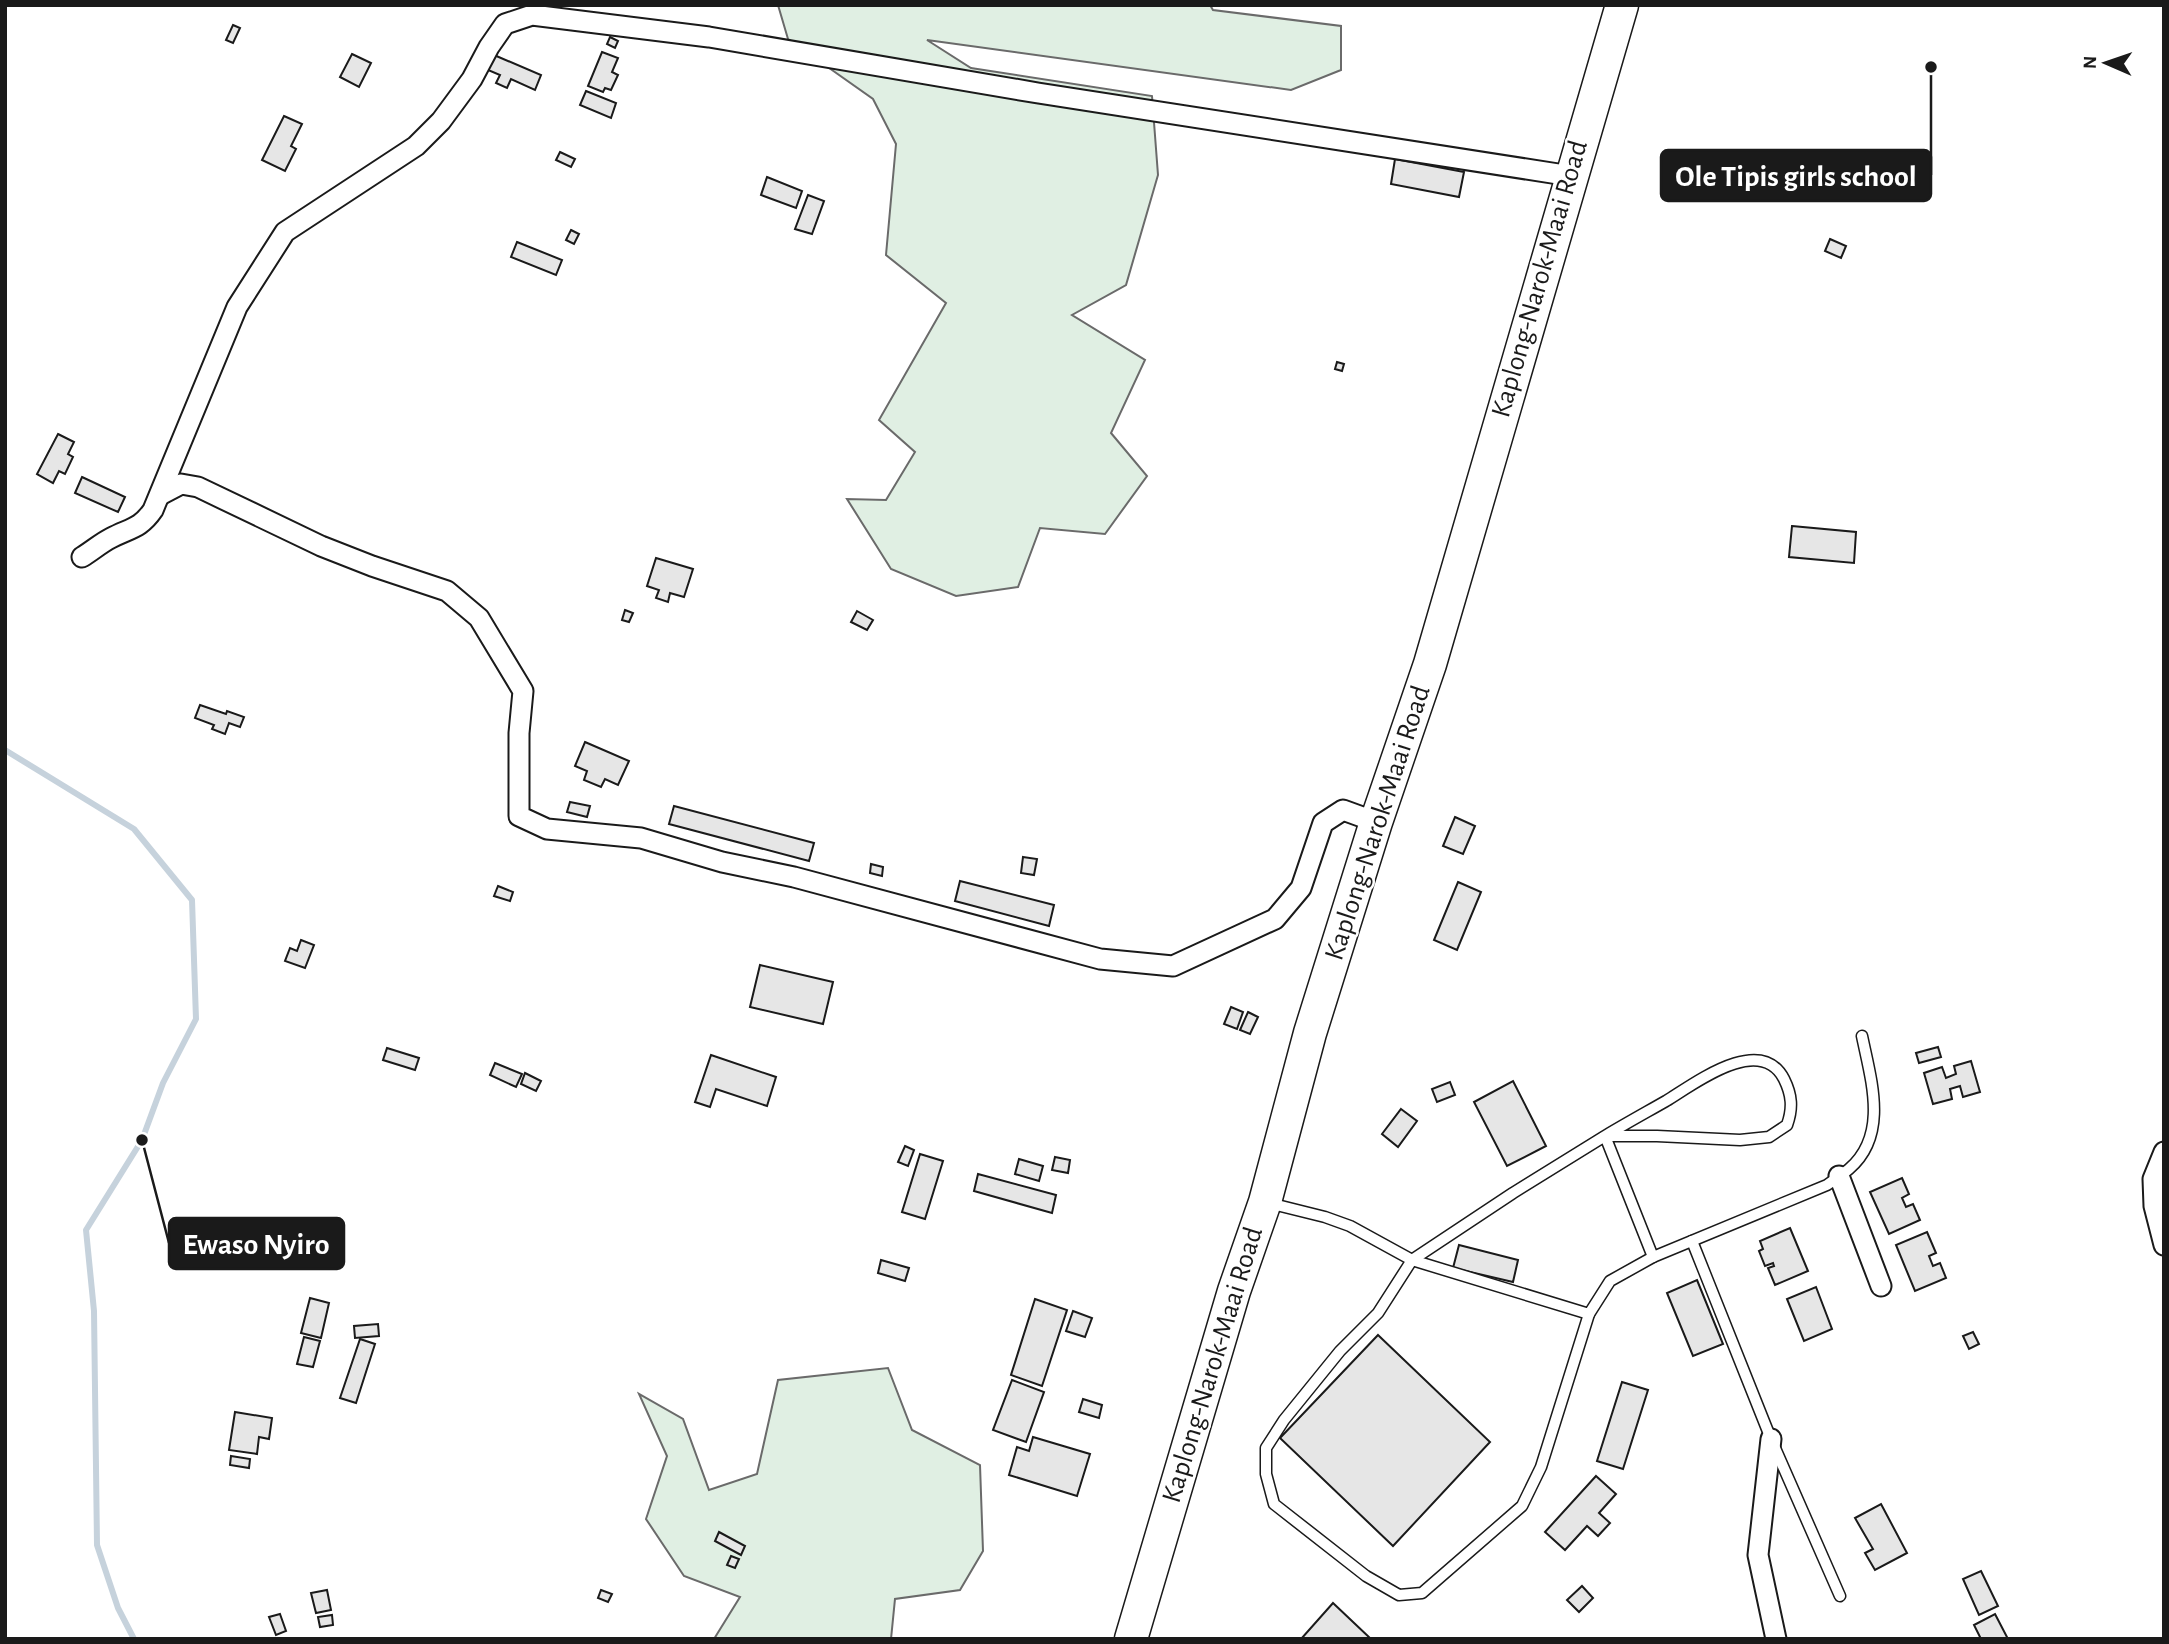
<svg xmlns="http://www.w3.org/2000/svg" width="2169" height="1644" viewBox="0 0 2169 1644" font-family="'Alegreya Sans',sans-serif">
<rect width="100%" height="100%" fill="#fff"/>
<g fill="#e0efe3" stroke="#6a6a6a" stroke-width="2">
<path d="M 778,5 L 1210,5 L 1213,10 L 1341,26 L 1341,70 L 1291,90 L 927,40 L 971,68 L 1152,96 L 1158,175 L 1126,285 L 1072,315 L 1145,360 L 1111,433 L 1147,476 L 1105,534 L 1040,528 L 1018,587 L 956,596 L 891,569 L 847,499 L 886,500 L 915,452 L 879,420 L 946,303 L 886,255 L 896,144 L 873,99 L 788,39 Z"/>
<path d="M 888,1368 L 912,1430 L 980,1465 L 983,1551 L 960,1590 L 895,1599 L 891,1639 L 714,1639 L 740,1597 L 684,1576 L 646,1519 L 667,1456 L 639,1394 L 683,1419 L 709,1490 L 757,1474 L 778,1380 Z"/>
</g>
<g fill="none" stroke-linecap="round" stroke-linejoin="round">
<path stroke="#c6d2dc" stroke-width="6" d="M 5,750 L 134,829 L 192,900 L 196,1019 L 163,1083 L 142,1140 L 86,1230 L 94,1311 L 97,1545 L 118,1608 L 134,1639"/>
</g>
<g fill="#e6e6e6" stroke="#1a1a1a" stroke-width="2">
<path d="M 233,25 L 240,28 L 233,43 L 226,40 Z"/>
<path d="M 610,37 L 618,41 L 615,48 L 607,44 Z"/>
<path d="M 602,52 L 618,58 L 612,72 L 618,75 L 611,90 L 605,88 L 603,92 L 588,86 Z"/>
<path d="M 352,54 L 371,63 L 359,87 L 340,77 Z"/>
<path d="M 494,55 L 541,75 L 535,90 L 511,79 L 507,88 L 496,83 L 500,75 L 488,70 Z"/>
<path d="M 586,91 L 616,103 L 611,118 L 580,105 Z"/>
<path d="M 284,116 L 302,124 L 291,146 L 296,149 L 285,171 L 262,160 Z"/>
<path d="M 560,152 L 575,159 L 571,167 L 556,160 Z"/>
<path d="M 1395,159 L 1464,172 L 1459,197 L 1391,184 Z"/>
<path d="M 767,177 L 802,191 L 796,208 L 761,195 Z"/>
<path d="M 808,195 L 824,201 L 812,234 L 795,229 Z"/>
<path d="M 571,230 L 579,234 L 574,244 L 566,240 Z"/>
<path d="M 1830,239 L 1846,246 L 1841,258 L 1825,251 Z"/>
<path d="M 517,242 L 562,260 L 556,275 L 511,257 Z"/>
<path d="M 1337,362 L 1344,364 L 1342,371 L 1335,369 Z"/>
<path d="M 58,434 L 74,442 L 68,454 L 73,457 L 65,474 L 59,471 L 53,483 L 37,474 Z"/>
<path d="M 82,477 L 125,497 L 118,512 L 75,493 Z"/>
<path d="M 1792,526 L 1856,532 L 1854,563 L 1789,557 Z"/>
<path d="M 656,558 L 693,569 L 684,597 L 670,593 L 668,602 L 656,598 L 659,590 L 647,586 Z"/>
<path d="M 625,610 L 633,613 L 629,622 L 622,620 Z"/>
<path d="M 857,611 L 873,620 L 867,630 L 851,622 Z"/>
<path d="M 200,705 L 226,714 L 227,711 L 244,717 L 240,727 L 229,723 L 225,734 L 212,729 L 214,725 L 195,718 Z"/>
<path d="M 585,742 L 629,761 L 618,785 L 605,779 L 601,787 L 584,780 L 587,771 L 575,766 Z"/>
<path d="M 570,802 L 590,806 L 587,817 L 567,812 Z"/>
<path d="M 674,806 L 814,843 L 809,861 L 669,824 Z"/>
<path d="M 1455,817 L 1475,826 L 1463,854 L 1443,846 Z"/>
<path d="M 1023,857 L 1037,859 L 1034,875 L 1021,873 Z"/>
<path d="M 871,864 L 883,867 L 882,876 L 870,873 Z"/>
<path d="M 960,881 L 1054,905 L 1049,926 L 955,901 Z"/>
<path d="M 1458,882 L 1481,892 L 1457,950 L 1434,940 Z"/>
<path d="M 498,886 L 513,892 L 510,901 L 494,896 Z"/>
<path d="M 301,940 L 314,945 L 305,968 L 285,961 L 290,948 L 297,951 Z"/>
<path d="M 760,965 L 833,982 L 823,1024 L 750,1007 Z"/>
<path d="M 1231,1007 L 1243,1012 L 1237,1029 L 1224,1024 Z"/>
<path d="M 1248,1012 L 1258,1017 L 1250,1034 L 1240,1030 Z"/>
<path d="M 1938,1047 L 1941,1057 L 1919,1063 L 1916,1053 Z"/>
<path d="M 387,1048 L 419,1058 L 415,1070 L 383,1060 Z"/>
<path d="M 711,1055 L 776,1077 L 767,1106 L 716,1089 L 710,1107 L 695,1102 Z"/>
<path d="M 1971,1061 L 1980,1092 L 1963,1097 L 1960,1086 L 1950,1089 L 1952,1099 L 1933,1104 L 1924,1073 L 1942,1067 L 1946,1078 L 1956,1074 L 1954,1066 Z"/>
<path d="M 495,1063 L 522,1074 L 516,1087 L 490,1075 Z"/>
<path d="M 525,1073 L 541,1081 L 536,1091 L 521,1084 Z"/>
<path d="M 1513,1081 L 1546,1146 L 1507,1166 L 1474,1102 Z"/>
<path d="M 1450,1082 L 1455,1095 L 1437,1102 L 1432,1089 Z"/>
<path d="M 1401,1109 L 1417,1121 L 1398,1147 L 1382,1134 Z"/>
<path d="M 905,1146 L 914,1150 L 908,1166 L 898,1162 Z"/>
<path d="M 920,1154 L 943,1161 L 925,1219 L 902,1212 Z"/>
<path d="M 1055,1157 L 1070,1160 L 1068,1173 L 1052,1170 Z"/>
<path d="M 1019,1159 L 1043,1166 L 1039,1181 L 1015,1174 Z"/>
<path d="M 978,1174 L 1056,1195 L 1052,1213 L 974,1191 Z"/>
<path d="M 1902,1178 L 1909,1194 L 1902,1198 L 1906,1207 L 1913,1204 L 1920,1220 L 1889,1234 L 1870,1192 Z"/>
<path d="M 1790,1228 L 1808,1271 L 1775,1285 L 1768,1268 L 1774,1266 L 1773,1263 L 1765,1266 L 1759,1251 L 1763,1249 L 1760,1241 Z"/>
<path d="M 1927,1232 L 1936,1253 L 1929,1256 L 1933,1266 L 1940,1263 L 1946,1278 L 1915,1291 L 1896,1245 Z"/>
<path d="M 1459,1245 L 1518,1260 L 1513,1282 L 1453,1268 Z"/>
<path d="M 881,1260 L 909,1268 L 905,1281 L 878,1273 Z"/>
<path d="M 1697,1280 L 1723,1344 L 1693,1356 L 1667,1293 Z"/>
<path d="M 1816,1287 L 1832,1329 L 1804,1341 L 1787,1299 Z"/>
<path d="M 310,1298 L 329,1303 L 321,1338 L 301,1333 Z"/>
<path d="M 1035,1299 L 1067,1310 L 1042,1386 L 1011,1375 Z"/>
<path d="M 1073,1311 L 1092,1318 L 1085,1337 L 1066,1331 Z"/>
<path d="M 378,1324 L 379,1336 L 355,1338 L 354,1326 Z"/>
<path d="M 1973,1332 L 1979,1344 L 1969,1349 L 1963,1336 Z"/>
<path d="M 1378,1335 L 1490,1442 L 1393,1546 L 1280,1438 Z"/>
<path d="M 304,1337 L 320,1341 L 313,1367 L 297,1364 Z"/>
<path d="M 360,1339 L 375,1344 L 356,1403 L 340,1398 Z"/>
<path d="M 1012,1380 L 1044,1392 L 1026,1442 L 993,1430 Z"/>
<path d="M 1622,1382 L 1648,1390 L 1623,1469 L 1597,1461 Z"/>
<path d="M 1083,1399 L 1102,1405 L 1099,1418 L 1079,1412 Z"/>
<path d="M 235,1412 L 272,1418 L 269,1439 L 259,1437 L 257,1454 L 229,1450 Z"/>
<path d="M 1033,1437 L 1090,1454 L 1077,1496 L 1009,1475 L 1017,1447 L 1029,1451 Z"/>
<path d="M 231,1456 L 250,1459 L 249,1468 L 230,1465 Z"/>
<path d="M 1596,1476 L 1616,1494 L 1599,1513 L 1610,1523 L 1598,1536 L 1587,1526 L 1565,1550 L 1545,1532 Z"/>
<path d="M 1881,1504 L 1907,1553 L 1875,1570 L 1865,1553 L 1873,1549 L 1855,1518 Z"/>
<path d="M 719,1532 L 745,1546 L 741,1555 L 715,1541 Z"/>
<path d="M 731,1556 L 739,1559 L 735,1568 L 727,1565 Z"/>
<path d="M 1981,1571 L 1998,1606 L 1979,1615 L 1963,1579 Z"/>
<path d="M 1582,1586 L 1593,1598 L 1579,1612 L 1567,1600 Z"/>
<path d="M 327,1590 L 331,1610 L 316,1613 L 311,1593 Z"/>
<path d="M 601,1590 L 612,1594 L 608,1602 L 598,1598 Z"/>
<path d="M 1333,1603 L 1371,1639 L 1301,1639 Z"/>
<path d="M 280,1614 L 286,1631 L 276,1635 L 269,1617 Z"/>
<path d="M 1995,1614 L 2008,1639 L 1981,1639 L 1974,1625 Z"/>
<path d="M 332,1615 L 333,1625 L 320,1627 L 318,1617 Z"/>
</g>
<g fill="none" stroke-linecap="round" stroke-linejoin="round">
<g stroke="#1a1a1a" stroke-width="13">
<g id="service">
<path d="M 1269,1203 L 1325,1217 L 1350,1226 L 1412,1260 L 1589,1314 L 1610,1281 L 1653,1257 L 1827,1185 C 1834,1180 1842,1175 1849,1169 C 1889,1135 1871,1080 1862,1036"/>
<path d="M 1692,1241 L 1771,1439 L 1840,1596"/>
<path d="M 1589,1314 L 1541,1467 L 1522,1506 L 1422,1593 L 1399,1595 L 1366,1576 L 1274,1504 L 1266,1474 L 1266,1448 L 1284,1420 L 1340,1351 L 1378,1313 L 1412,1260 L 1513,1193 L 1605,1136 L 1657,1136 L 1740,1140 L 1769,1137 L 1787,1125 C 1793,1108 1792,1095 1784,1079 C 1760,1033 1694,1084 1666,1101 C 1645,1113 1625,1124 1605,1136 L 1653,1257"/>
</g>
</g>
<g stroke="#1a1a1a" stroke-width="23">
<g id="minor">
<path d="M 160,495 L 181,484 L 198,487 L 321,546 L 372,566 L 447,591 L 479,618 L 523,691 L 519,733 L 519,816 L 547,829 L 641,838 L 722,862 L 794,877 L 1100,959 L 1173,966 L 1275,919 L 1301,888 L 1323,823 L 1343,810 L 1376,822"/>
<path d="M 82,557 C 92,551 101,543 111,538 C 130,528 140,529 153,510 L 237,307 L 285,232 L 416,146 L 441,121 L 472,79 L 489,47 L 505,24 L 532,15 L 709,37 L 1038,93 L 1571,176"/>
<path d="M 2164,1152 L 2153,1179 L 2154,1206 L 2164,1245"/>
<path d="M 1839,1176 L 1881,1286"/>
<path d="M 1771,1439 L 1758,1555 L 1776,1639"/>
</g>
</g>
<g stroke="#1a1a1a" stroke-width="35">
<path id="trunk" d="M 1131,1639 L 1234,1291 L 1265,1202 L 1310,1033 L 1376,822 L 1430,664 L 1622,5"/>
</g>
<use href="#service" stroke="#fff" stroke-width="10"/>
<use href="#minor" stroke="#fff" stroke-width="19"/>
<use href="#trunk" stroke="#fff" stroke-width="32"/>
</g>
<g text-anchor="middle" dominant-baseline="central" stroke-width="5" stroke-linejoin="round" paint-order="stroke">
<g font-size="28" fill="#1a1a1a" stroke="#fff">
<text transform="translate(1540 279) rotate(-74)">Kaplong-Narok-Maai Road</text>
<text transform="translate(1378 823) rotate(-72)">Kaplong-Narok-Maai Road</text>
<text transform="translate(1213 1365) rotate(-73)">Kaplong-Narok-Maai Road</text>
</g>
</g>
<path fill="none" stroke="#1a1a1a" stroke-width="2.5" d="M1931 67L1931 175M142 1140L169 1243"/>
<g fill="#1a1a1a" stroke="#fff" stroke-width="2.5">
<circle cx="1931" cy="67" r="7"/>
<circle cx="142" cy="1140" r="7"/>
</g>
<g fill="#1a1a1a" stroke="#1a1a1a" stroke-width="2.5">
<rect x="1661" y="150" width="270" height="51" rx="7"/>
<rect x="169" y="1218" width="175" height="51" rx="7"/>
</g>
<g font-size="30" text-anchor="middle" font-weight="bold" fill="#fff">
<text x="1796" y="186">Ole Tipis girls school</text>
<text x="256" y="1254">Ewaso Nyiro</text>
</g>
<rect width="2169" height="1644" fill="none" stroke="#1a1a1a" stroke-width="14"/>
<g transform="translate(2106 63) rotate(272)" stroke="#ffffff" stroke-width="5" paint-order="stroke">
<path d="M0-5L12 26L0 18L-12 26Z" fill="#1a1a1a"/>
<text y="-10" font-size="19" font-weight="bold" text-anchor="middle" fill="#1a1a1a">N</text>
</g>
</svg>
